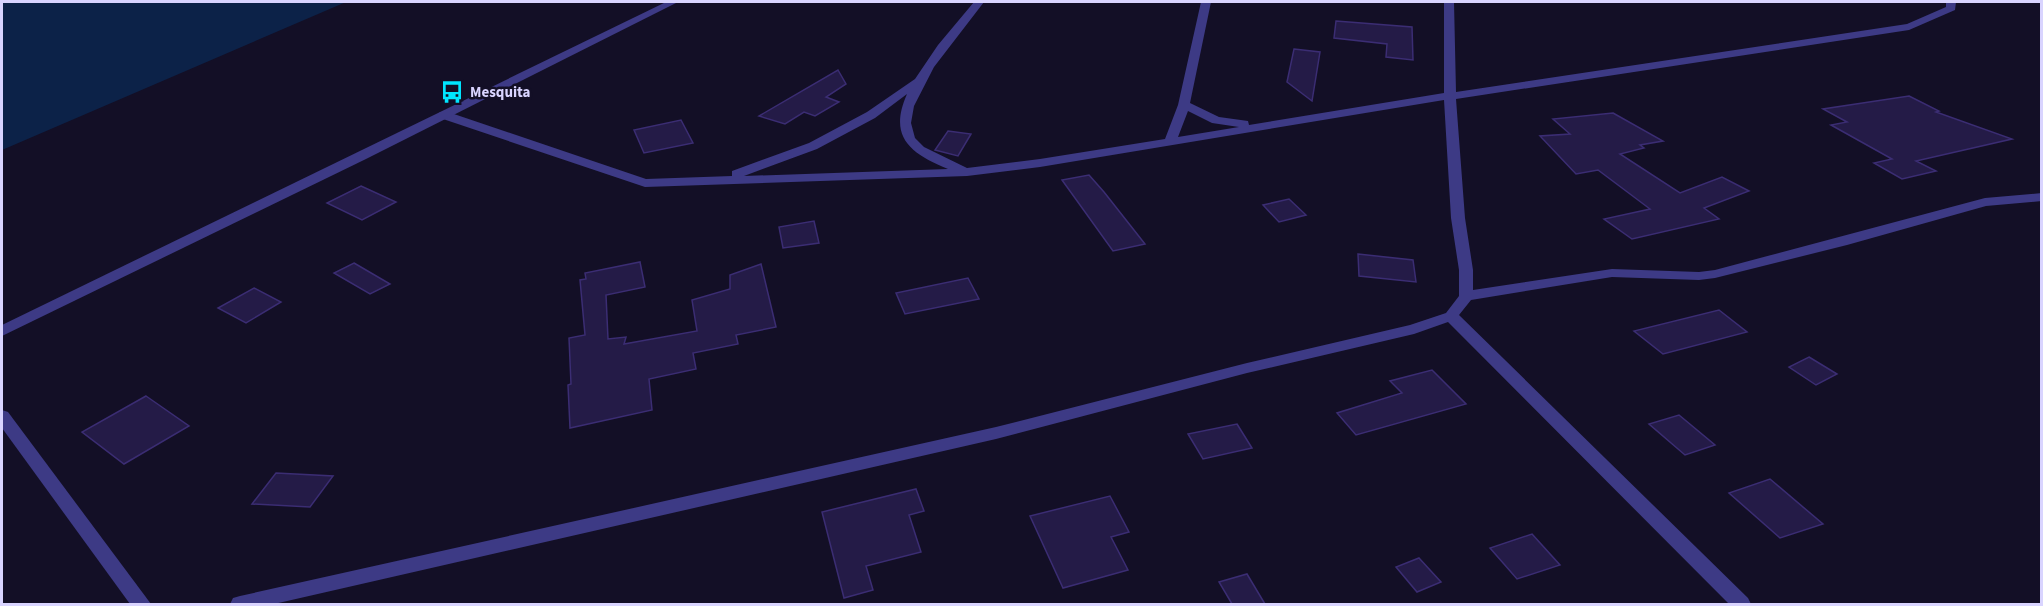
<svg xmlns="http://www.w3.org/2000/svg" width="2043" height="606" viewBox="0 0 2043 606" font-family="'Source Sans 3',sans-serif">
<rect width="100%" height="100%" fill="#130f26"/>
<path fill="#0c2248" d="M 2,2 L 346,2 L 2,150 Z"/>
<g fill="#241b47" stroke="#3b2d73" stroke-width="1.5">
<path d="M 1336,21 L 1412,27 L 1413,60 L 1386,57 L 1387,44 L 1334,38 Z"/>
<path d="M 1294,49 L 1320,52 L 1312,101 L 1287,82 Z"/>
<path d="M 838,70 L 846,84 L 826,97 L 839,102 L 815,116 L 804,112 L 785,124 L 759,116 Z"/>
<path d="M 1909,96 L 1939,111 L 1936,112 L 2012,139 L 1916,161 L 1936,171 L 1902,179 L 1874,163 L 1892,159 L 1831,125 L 1847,122 L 1823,109 Z"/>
<path d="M 1613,113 L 1663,141 L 1640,145 L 1644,148 L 1620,154 L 1680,193 L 1722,177 L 1749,191 L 1704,208 L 1719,219 L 1632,239 L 1604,219 L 1650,209 L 1598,170 L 1576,174 L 1540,136 L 1570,134 L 1553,119 Z"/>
<path d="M 681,120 L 693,143 L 644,153 L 634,130 Z"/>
<path d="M 948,131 L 971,134 L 958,156 L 935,150 Z"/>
<path d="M 1089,175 L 1104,192 L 1145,244 L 1113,251 L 1062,180 Z"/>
<path d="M 361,186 L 396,202 L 362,220 L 327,203 Z"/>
<path d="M 1289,199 L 1306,215 L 1279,222 L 1263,205 Z"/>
<path d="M 814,221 L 819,243 L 783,248 L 779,227 Z"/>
<path d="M 1358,254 L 1413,260 L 1416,282 L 1359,276 Z"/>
<path d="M 640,262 L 645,287 L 606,295 L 608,339 L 626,337 L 624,344 L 697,331 L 692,300 L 730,289 L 730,275 L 761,264 L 776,327 L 736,335 L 738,344 L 693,353 L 696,369 L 649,379 L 652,410 L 570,428 L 568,385 L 571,384 L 569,338 L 585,335 L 580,280 L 586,279 L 585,273 Z"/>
<path d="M 354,263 L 390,284 L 370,294 L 334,273 Z"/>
<path d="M 968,278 L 979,299 L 905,314 L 896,293 Z"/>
<path d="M 254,288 L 281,302 L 246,323 L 218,308 Z"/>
<path d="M 1719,310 L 1747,332 L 1663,354 L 1634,331 Z"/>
<path d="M 1809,357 L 1837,374 L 1816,385 L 1789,367 Z"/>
<path d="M 1432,370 L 1466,404 L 1356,435 L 1337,413 L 1402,393 L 1390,381 Z"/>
<path d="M 146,396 L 189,426 L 124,464 L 82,432 Z"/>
<path d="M 1679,415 L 1715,445 L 1685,455 L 1649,424 Z"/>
<path d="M 1237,424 L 1252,448 L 1203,459 L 1188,434 Z"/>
<path d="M 276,473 L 333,476 L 310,507 L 252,504 Z"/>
<path d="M 1770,479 L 1823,524 L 1780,538 L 1729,493 Z"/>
<path d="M 916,489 L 924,511 L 909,515 L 921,552 L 866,566 L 873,590 L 844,598 L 822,512 Z"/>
<path d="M 1110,496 L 1129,532 L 1111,537 L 1128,570 L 1063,588 L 1030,516 Z"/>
<path d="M 1532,534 L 1560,565 L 1517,579 L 1490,548 Z"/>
<path d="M 1419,558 L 1441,582 L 1417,592 L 1396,567 Z"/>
<path d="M 1247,574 L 1265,604 L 1232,604 L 1219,582 Z"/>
</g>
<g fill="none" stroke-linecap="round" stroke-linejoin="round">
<g fill="#3d3a85" fill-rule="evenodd">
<path d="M 974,2 L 984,2 L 934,67 L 914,106 L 911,123 L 915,138 L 924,147 L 967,168 L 1040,159 L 1165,139 L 1178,105 L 1201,2 L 1211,2 L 1190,103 L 1219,117 L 1248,121 L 1249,125 L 1444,93 L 1444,2 L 1454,2 L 1456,92 L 1907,24 L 1946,7 L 1946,2 L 1956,2 L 1955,10 L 1909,30 L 1456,99 L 1465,218 L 1473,270 L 1473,290 L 1612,269 L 1699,272 L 1715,270 L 1985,198 L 2042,193 L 2042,201 L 1986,206 L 1847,245 L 1715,278 L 1699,280 L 1612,277 L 1471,300 L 1459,315 L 1748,598 L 1751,604 L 1729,604 L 1448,322 L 1414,334 L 1247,373 L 996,439 L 274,604 L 230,604 L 233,598 L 240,596 L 996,427 L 1247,363 L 1410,325 L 1446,313 L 1459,296 L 1459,270 L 1451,218 L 1444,100 L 1040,167 L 967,176 L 645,187 L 440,118 L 438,115 L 440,112 L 448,112 L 646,179 L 732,176 L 732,171 L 809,143 L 867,112 L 915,79 L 938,45 ZM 907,94 C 888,137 910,153 948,169 L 744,176 L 817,149 L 875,118 ZM 1188,111 L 1212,123 L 1239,127 L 1178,137 Z"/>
<path d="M 2,410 L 8,412 L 151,604 L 130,604 L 2,428 Z"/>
</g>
<path fill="#3d3a85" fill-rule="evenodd" d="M 666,2 L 678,2 L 366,159 L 2,336 L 2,325 Z"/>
</g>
<defs>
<g id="bus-bare" transform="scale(1.8)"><path d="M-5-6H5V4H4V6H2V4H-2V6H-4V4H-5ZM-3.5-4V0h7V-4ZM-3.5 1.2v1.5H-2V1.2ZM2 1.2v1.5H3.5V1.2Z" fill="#00e5ff" stroke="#130f26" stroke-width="2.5" paint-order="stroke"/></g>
</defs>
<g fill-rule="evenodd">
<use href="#bus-bare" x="452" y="92"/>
</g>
<g text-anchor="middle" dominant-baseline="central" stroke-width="5" stroke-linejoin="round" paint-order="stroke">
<g font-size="15" font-weight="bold" fill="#d9d4ff" stroke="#130f26" text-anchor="start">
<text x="470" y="92">Mesquita</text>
</g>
</g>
<rect width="2043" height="606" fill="none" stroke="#d9d4ff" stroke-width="6"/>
</svg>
